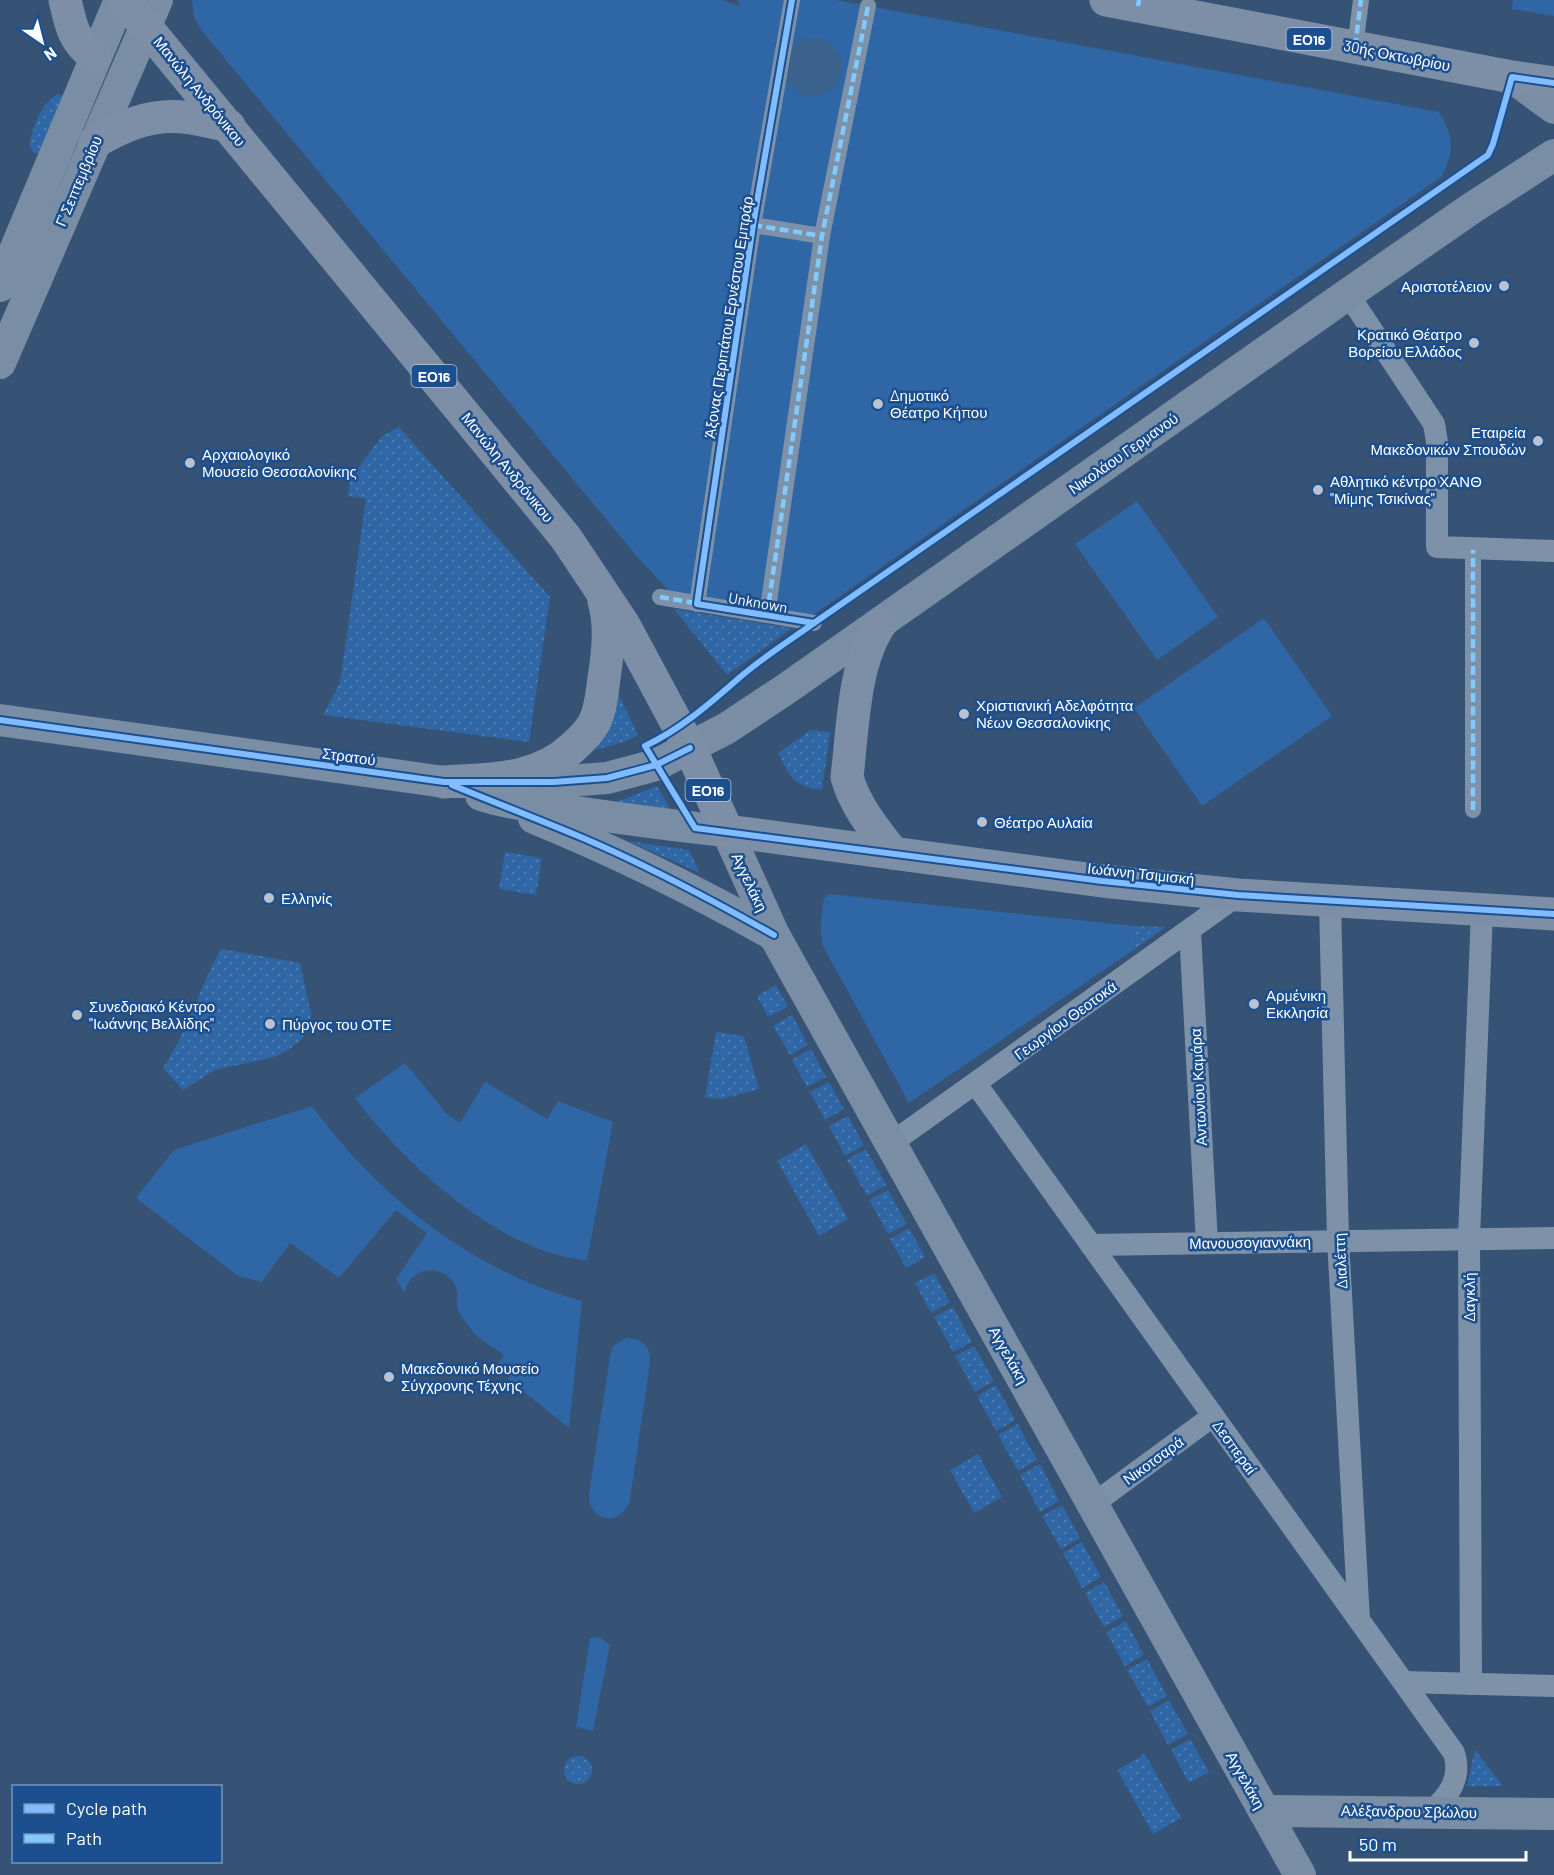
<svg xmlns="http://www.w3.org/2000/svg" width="1554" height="1875" viewBox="0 0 1554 1875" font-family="Barlow,sans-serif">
<defs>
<pattern id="grass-dots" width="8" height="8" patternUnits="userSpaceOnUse" patternTransform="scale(1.5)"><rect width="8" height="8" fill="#2f66a5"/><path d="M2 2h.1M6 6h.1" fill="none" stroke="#4e7db2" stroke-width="1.8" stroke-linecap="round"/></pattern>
</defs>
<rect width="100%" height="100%" fill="#365274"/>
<g fill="url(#grass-dots)">
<path d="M 58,94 L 63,96 L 40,152 L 36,154 L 33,152 L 29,145 C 34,124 40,105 58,94 Z"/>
<path d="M 399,427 L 550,597 L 529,742 L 323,715 L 340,683 L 366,499 L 348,496 L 350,479 L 382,436 Z"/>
<path d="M 674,609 L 790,628 L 791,629 L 727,675 Z"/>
<path d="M 617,691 L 638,735 L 624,742 L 595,750 L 605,729 Z"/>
<path d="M 811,730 L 830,732 L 822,790 C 793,786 791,778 778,753 Z"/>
<path d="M 657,786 L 672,813 L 609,805 Z"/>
<path d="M 628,841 L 689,850 L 700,873 Z"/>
<path d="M 505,852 L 542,858 L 536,895 L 499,889 Z"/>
<path d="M 1134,926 L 1166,927 L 1135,949 Z"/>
<path d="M 221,949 L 300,963 L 311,1014 L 309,1029 L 303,1038 L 287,1051 L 274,1057 L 215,1070 L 183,1090 L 163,1068 C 188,1031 199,988 221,949 Z"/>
<path d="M 776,985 L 788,1007 L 768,1017 L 757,996 Z"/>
<path d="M 792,1015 L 808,1045 L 790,1055 L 773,1026 Z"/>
<path d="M 716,1032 L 744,1036 L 759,1089 L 721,1099 L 705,1098 Z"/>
<path d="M 811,1049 L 826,1077 L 807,1087 L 792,1060 Z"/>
<path d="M 829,1082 L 844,1109 L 825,1120 L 810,1092 Z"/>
<path d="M 848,1116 L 864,1145 L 845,1156 L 829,1126 Z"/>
<path d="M 806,1144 L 848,1219 L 819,1236 L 777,1161 Z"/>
<path d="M 866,1149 L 886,1185 L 867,1196 L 847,1160 Z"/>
<path d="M 888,1190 L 907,1224 L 888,1234 L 869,1200 Z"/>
<path d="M 909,1228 L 925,1257 L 906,1268 L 890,1239 Z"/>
<path d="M 934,1273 L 950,1302 L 931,1313 L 915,1283 Z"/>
<path d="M 953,1307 L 972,1342 L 953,1352 L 934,1317 Z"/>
<path d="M 974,1346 L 994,1381 L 975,1392 L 955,1356 Z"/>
<path d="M 996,1385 L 1015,1420 L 996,1431 L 977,1396 Z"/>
<path d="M 1018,1424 L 1037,1460 L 1018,1471 L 998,1435 Z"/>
<path d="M 978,1454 L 1002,1497 L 974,1513 L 950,1470 Z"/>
<path d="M 1040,1464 L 1059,1501 L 1040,1512 L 1020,1475 Z"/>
<path d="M 1062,1505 L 1080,1538 L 1061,1549 L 1042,1516 Z"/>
<path d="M 1082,1542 L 1101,1577 L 1082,1588 L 1063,1553 Z"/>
<path d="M 1104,1582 L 1123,1616 L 1104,1627 L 1085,1593 Z"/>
<path d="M 1126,1621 L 1144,1655 L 1125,1666 L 1106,1632 Z"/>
<path d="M 1147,1659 L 1167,1696 L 1148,1707 L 1127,1670 Z"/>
<path d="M 1169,1700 L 1188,1734 L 1168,1745 L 1150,1711 Z"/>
<path d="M 1190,1739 L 1209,1772 L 1189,1783 L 1171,1750 Z"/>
<path d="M 1475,1750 L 1503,1786 L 1467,1786 Z"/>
<path d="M 1145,1754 L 1181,1818 L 1153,1834 L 1117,1770 Z"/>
<circle cx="578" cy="1770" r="14"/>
</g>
<g fill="#2f66a5">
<path d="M 192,0 L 722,0 L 740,6 L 738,0 L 837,0 L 1439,112 C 1454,136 1455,152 1441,177 L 813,615 L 669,591 L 639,559 L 202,31 L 194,17 Z"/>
<path d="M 1513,0 L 1554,0 L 1554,16 L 1512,9 Z"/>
<path d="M 1137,501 L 1218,617 L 1157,660 L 1075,544 Z"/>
<path d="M 1264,618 L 1332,716 L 1202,806 L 1134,708 Z"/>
<path d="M 829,894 L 1134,926 L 1135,949 L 909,1103 L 823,946 C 819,929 821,915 824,898 Z"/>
<path d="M 405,1063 L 447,1114 L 460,1123 L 485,1082 L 547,1119 L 558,1101 L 613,1122 L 587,1261 C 575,1258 563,1257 551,1253 C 477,1230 401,1159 355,1098 Z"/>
<path d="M 312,1106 C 379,1197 472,1271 582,1301 L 569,1428 L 508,1379 L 512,1373 L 498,1363 L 504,1355 C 494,1347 478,1340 471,1329 C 466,1323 457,1312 457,1305 C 456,1300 458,1296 457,1291 C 454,1277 440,1268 425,1271 C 413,1274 407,1282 404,1293 L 396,1279 L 427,1233 L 396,1210 L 339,1278 L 290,1243 L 262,1282 L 238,1276 L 136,1198 L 174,1150 Z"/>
<path d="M 626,1338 C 642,1338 651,1347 650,1363 L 630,1500 C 621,1528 588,1523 589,1493 L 610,1356 L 613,1346 Z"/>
<path d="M 599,1637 L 610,1645 L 593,1731 L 576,1727 L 590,1638 Z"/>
</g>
<circle fill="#3b618d" cx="813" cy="67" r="29"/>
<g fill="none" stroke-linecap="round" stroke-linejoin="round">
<g stroke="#7d92a8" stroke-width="16">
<path d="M 1355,47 L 1361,0"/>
<path d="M 753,225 L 822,236"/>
<path d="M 660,597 L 814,623"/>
<path d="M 697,604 L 753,225 L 792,0"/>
<path d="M 767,615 L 822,236 L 868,6"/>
<path d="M 1473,810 L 1473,550"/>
</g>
<g stroke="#7d92a8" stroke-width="22">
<path d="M 1348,294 L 1434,424 L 1437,442 L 1437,547 L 1554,551"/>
<path d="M 1330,902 L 1338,1240 L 1359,1620"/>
<path d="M 1190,931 L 1207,1243"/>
<path d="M 976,1084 L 1454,1753 C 1462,1777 1449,1798 1429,1812"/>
<path d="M 890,1144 L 1238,895"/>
<path d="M 1091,1245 L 1554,1238"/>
<path d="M 1093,1504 L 1213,1416"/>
<path d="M 1404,1682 L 1554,1686"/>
<path d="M 1471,1684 L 1469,1238 L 1482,911"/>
</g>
<g stroke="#798da4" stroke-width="32">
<path d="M 1512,77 L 1554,108"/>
<path d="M 0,286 L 120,0"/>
<path d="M 0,363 L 157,0"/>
<path d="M 0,720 L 444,782 L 554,782 L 607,778 L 656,765 L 727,728 L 786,689 L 1348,294 L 1472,208 L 1554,155"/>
<path d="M 481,795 C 507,804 536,806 563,810 C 617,818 672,826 727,831 L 774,935 L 1300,1875"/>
<path d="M 534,818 C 617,852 696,891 774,935"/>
<path d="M 1264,1811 L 1554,1814"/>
</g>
<g stroke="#7d8ea7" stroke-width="33">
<path d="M 65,0 C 71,26 73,40 95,57"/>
<path d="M 124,0 L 566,538 L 624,625 L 690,748 L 727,831 L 1102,881 L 1238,895 L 1554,914"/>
<path d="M 1106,0 L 1512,77 L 1554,83"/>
<path d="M 95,142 C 123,126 149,114 183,117 C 198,118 214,123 229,126"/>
<path d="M 881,623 C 853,664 853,728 847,777 C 855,806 875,830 893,853"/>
<path d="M 444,782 C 490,779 537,781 573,747 C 581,740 589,732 594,723 C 601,709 602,693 604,678 C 608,652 611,626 604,601"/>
</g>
<g stroke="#80caff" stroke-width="4.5" stroke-dasharray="9 4.5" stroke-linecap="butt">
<path d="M 1138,6 L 1139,0"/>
<path d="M 1355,47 L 1361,0"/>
<path d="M 753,225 L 822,236"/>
<path d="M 660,597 L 702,604"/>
<path d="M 767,615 L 822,236 L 868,6"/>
<path d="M 1473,810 L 1473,550"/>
</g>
<g stroke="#1b4f8f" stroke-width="10">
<g id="cycleway">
<path d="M 792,0 L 753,225 L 697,604 L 814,623"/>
<path d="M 1554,83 L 1512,77 L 1493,144 L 1488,155 L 814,623 C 789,641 762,658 739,678 C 709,704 681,729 645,746 L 695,828 L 1102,881 L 1238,895 L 1554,914"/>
<path d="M 0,720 L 444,782 L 554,782 L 607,778 L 656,765 L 690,748"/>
<path d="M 452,785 C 496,803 540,820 583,838 C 649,866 712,900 774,935"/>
</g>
</g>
<use href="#cycleway" stroke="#80bcff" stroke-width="6"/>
</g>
<g fill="#b9c2ce" stroke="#1b4f8f" stroke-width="2">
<circle cx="1504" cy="286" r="6"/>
<circle cx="1474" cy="343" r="6"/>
<circle cx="878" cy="404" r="6"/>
<circle cx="1538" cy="441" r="6"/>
<circle cx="190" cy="463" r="6"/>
<circle cx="1318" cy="490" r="6"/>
<circle cx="964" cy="714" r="6"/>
<circle cx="982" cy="822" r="6"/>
<circle cx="269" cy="898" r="6"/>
<circle cx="1254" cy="1004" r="6"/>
<circle cx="77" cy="1015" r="6"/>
<circle cx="270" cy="1024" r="6"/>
<circle cx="389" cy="1377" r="6"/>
</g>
<g text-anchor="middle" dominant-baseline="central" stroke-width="5" stroke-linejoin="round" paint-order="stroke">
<g fill="#1b4f8f" stroke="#bbcadd" stroke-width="1.5">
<rect x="1286.5" y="28" width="45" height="22" rx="4.5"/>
<rect x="411.5" y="365" width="45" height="22" rx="4.5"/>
<rect x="685.5" y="779" width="45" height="22" rx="4.5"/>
</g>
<g font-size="14" font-weight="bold" fill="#fff">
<text x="1309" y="39">ΕΟ16</text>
<text x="434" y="376">ΕΟ16</text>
<text x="708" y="790">ΕΟ16</text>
</g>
<g font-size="15" fill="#fff" stroke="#1b4f8f">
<text transform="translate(1397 55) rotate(11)">30ής Οκτωβρίου</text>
<text transform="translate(200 91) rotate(51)">Μανώλη Ανδρόνικου</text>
<text transform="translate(78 181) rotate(-67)">Γ' Σεπτεμβρίου</text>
<text transform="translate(728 317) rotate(-81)">Άξονας Περιπάτου Ερνέστου Εμπράρ</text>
<text transform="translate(1123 453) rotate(-35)">Νικολάου Γερμανού</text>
<text transform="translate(508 467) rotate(51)">Μανώλη Ανδρόνικου</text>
<text transform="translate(758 602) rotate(10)">Unknown</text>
<text transform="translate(349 756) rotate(8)">Στρατού</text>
<text transform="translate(1141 873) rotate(6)">Ιωάννη Τσιμισκή</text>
<text transform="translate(750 882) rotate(65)">Αγγελάκη</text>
<text transform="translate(1065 1020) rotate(-36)">Γεωργίου Θεοτοκά</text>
<text transform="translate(1198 1087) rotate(-93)">Αντωνίου Καμάρα</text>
<text transform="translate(1250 1242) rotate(-1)">Μανουσογιαννάκη</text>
<text transform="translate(1340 1261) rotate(-93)">Διαλέττη</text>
<text transform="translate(1469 1297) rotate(-90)">Δαγκλή</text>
<text transform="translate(1009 1355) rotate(61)">Αγγελάκη</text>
<text transform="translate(1235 1447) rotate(54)">Δεσπεραί</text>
<text transform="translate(1153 1460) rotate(-36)">Νικοτσαρά</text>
<text transform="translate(1246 1780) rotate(61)">Αγγελάκη</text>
<text transform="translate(1409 1811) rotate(1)">Αλέξανδρου Σβώλου</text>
</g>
<g font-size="15" fill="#fff" stroke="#1b4f8f" text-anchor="start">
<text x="1492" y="286" text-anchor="end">Αριστοτέλειον</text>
<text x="1462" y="334" text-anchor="end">Κρατικό Θέατρο<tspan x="1462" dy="17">Βορείου Ελλάδος</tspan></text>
<text x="890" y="395">Δημοτικό<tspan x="890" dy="17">Θέατρο Κήπου</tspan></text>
<text x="1526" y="432" text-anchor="end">Εταιρεία<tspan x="1526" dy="17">Μακεδονικών Σπουδών</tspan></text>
<text x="202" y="454">Αρχαιολογικό<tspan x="202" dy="17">Μουσείο Θεσσαλονίκης</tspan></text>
<text x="1330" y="481">Αθλητικό κέντρο ΧΑΝΘ<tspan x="1330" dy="17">"Μίμης Τσικίνας"</tspan></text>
<text x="976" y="705">Χριστιανική Αδελφότητα<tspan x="976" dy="17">Νέων Θεσσαλονίκης</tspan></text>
<text x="994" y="822">Θέατρο Αυλαία</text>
<text x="281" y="898">Ελληνίς</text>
<text x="1266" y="995">Αρμένικη<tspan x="1266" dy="17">Εκκλησία</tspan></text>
<text x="89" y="1006">Συνεδριακό Κέντρο<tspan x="89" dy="17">"Ιωάννης Βελλίδης"</tspan></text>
<text x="282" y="1024">Πύργος του ΟΤΕ</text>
<text x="401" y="1368">Μακεδονικό Μουσείο<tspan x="401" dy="17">Σύγχρονης Τέχνης</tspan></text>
</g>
</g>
<rect x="12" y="1785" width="210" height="78" fill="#1b4f8f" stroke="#7695bc" stroke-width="1.5"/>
<rect x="24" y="1804" width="30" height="9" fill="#80bcff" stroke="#7695bc" stroke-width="1.5"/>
<text x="66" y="1815" font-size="18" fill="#ffffff">Cycle path</text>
<rect x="24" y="1834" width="30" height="9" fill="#80caff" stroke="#7695bc" stroke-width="1.5"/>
<text x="66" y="1845" font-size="18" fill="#ffffff">Path</text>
<g transform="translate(42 42) rotate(145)" stroke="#1b4f8f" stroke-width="4.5" paint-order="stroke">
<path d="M0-4.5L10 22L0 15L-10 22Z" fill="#ffffff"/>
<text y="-9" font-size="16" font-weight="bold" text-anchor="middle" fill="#ffffff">N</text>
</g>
<path d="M1350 1851v9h176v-9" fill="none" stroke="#ffffff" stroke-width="3"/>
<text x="1359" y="1851" font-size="18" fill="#ffffff" stroke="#1b4f8f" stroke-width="4.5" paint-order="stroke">50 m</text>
</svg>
